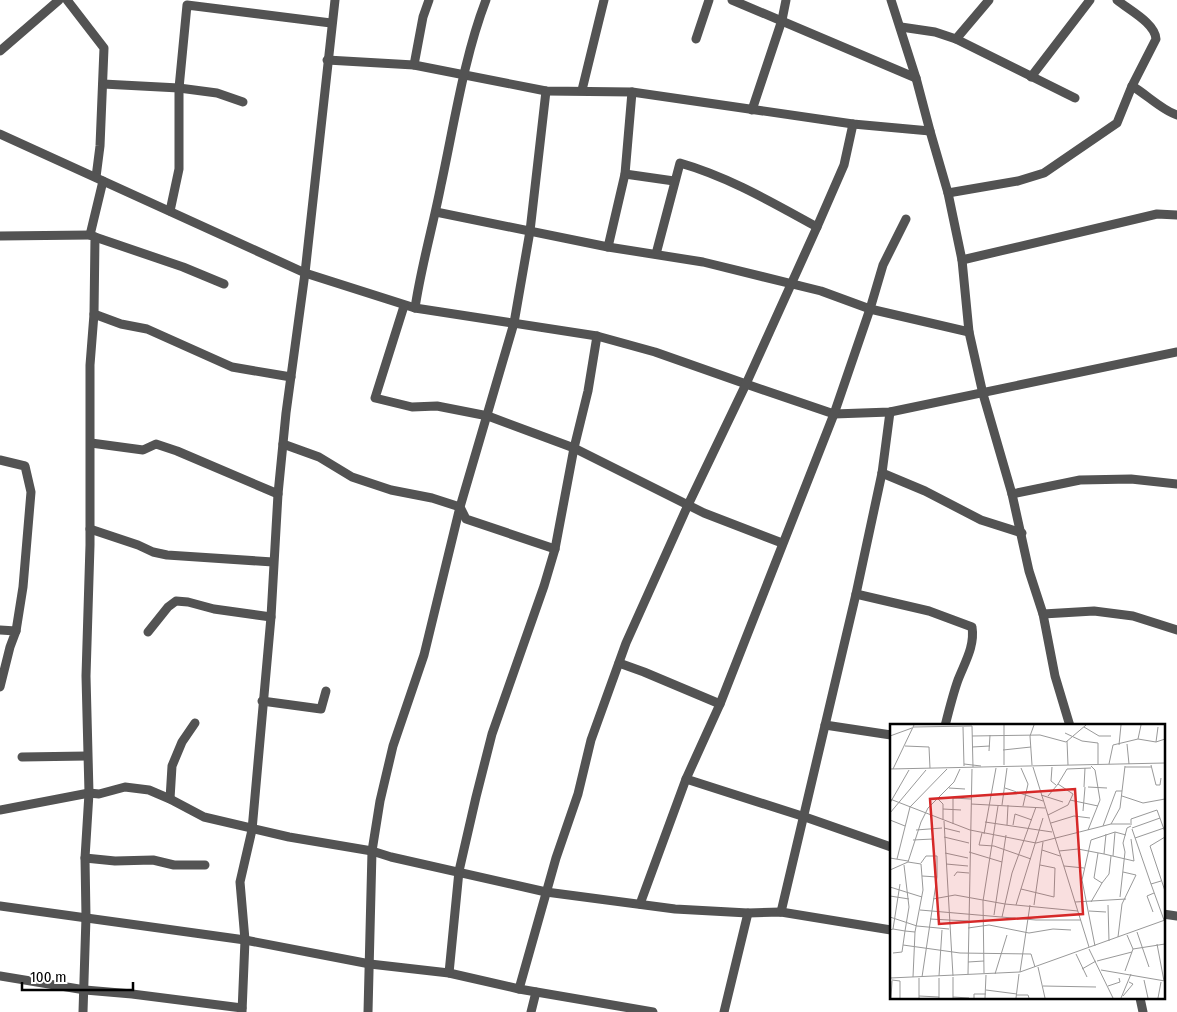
<svg xmlns="http://www.w3.org/2000/svg" width="1177" height="1012" viewBox="0 0 1177 1012" font-family="'Fira Sans Condensed',sans-serif">
<rect width="100%" height="100%" fill="#fff"/>
<g fill="none" stroke-linecap="round" stroke-linejoin="round">
<g stroke="#535353" stroke-width="9">
<path d="M 67,0 L 104,48 L 100,146 L 96,177"/>
<path d="M 732,0 L 916,78"/>
<path d="M 891,0 L 916,78 L 930,131 L 948,193 L 962,260 L 969,332 L 983,394 L 1012,494 L 1029,571 L 1043,614 L 1055,676 L 1070,726"/>
<path d="M 901,27 L 935,32 L 956,39 L 1075,98"/>
<path d="M 696,39 L 709,0"/>
<path d="M 956,39 L 989,0"/>
<path d="M 0,51 L 59,0"/>
<path d="M 327,60 L 414,65 L 546,91 L 632,92 L 853,124 L 930,131"/>
<path d="M 414,65 L 423,17 L 429,0"/>
<path d="M 1031,77 L 1090,0"/>
<path d="M 103,84 L 179,88 L 217,93 L 243,102"/>
<path d="M 1132,86 C 1146,94 1163,111 1177,115"/>
<path d="M 582,90 L 604,0"/>
<path d="M 752,110 L 782,20 L 786,0"/>
<path d="M 0,134 L 305,273 L 415,308 L 597,336 L 655,352 L 746,384 L 834,414 L 890,412 L 1177,352"/>
<path d="M 625,174 L 674,181"/>
<path d="M 948,193 L 1018,181 L 1044,173 L 1117,123 L 1132,86 L 1156,39 C 1155,23 1129,10 1117,0"/>
<path d="M 170,211 L 179,169 L 179,88 L 187,5 L 331,23"/>
<path d="M 436,212 L 608,247 L 703,262 L 821,291 L 870,309 L 969,332"/>
<path d="M 0,236 L 90,235"/>
<path d="M 95,237 L 183,267 L 224,284"/>
<path d="M 608,247 L 625,174 L 632,92"/>
<path d="M 656,254 L 680,163 C 729,177 773,203 817,227"/>
<path d="M 962,260 L 1157,214 L 1177,215"/>
<path d="M 404,306 L 375,398 L 412,407 L 437,406 L 488,416 L 574,448 L 704,513 L 782,543"/>
<path d="M 415,308 C 421,267 433,226 441,185 C 454,125 464,57 486,0"/>
<path d="M 94,314 L 121,324 L 147,329 L 232,367 L 291,377"/>
<path d="M 91,443 L 143,450 L 156,444 L 177,451 L 278,494"/>
<path d="M 283,444 L 319,457 L 352,477 L 391,490 L 432,498 L 460,507 L 466,519 L 555,549"/>
<path d="M 0,460 L 25,466 L 31,492 L 23,587 L 16,631"/>
<path d="M 882,473 L 925,491 L 981,520 L 1022,533"/>
<path d="M 1012,494 L 1080,480 L 1131,479 L 1177,484"/>
<path d="M 90,529 L 138,545 L 153,552 L 167,555 L 273,562"/>
<path d="M 856,594 L 929,611 L 972,627 C 975,646 965,662 958,680 C 953,694 949,710 945,726"/>
<path d="M 1043,614 L 1094,611 L 1133,616 L 1177,630"/>
<path d="M 0,630 L 16,631 L 10,647 L 0,687"/>
<path d="M 148,632 L 168,607 L 176,601 L 188,602 L 214,609 L 271,617"/>
<path d="M 619,663 L 644,672 L 720,704"/>
<path d="M 262,701 L 321,709 L 326,691"/>
<path d="M 825,725 L 891,735"/>
<path d="M 22,757 L 87,756"/>
<path d="M 686,779 L 805,817 L 891,847"/>
<path d="M 170,799 L 172,766 L 182,742 L 195,723"/>
<path d="M 0,810 L 89,793 L 99,794 L 125,787 L 149,790 L 170,799 L 204,817 L 289,837 L 372,851 L 391,857 L 546,892 L 675,909 L 748,913 L 781,912 L 891,930"/>
<path d="M 85,858 L 115,861 L 153,860 L 174,865 L 205,865"/>
<path d="M 640,904 L 686,779 L 720,704 L 834,414 L 870,309 L 883,265 L 906,219"/>
<path d="M 0,906 L 245,940 L 370,964 L 449,973 L 519,989 L 653,1012"/>
<path d="M 781,912 L 856,594 L 882,473 L 890,412"/>
<path d="M 1163,914 L 1177,916"/>
<path d="M 449,973 L 459,871 L 476,797 L 492,734 L 544,586 L 555,549 L 574,448 L 588,391 L 597,336"/>
<path d="M 0,976 L 85,990 L 132,994 L 242,1008"/>
<path d="M 519,989 L 556,858 L 578,794 L 591,740 L 626,643 L 688,505 L 746,384 L 817,227 L 844,165 L 853,124"/>
<path d="M 1140,998 L 1143,1012"/>
<path d="M 83,1012 L 86,917 L 85,858 L 89,793 L 86,676 L 90,545 L 90,365 L 94,314 L 95,237 L 90,235 L 103,181"/>
<path d="M 242,1012 L 245,940 L 240,882 L 252,830 L 271,617 L 278,494 L 286,413 L 305,273 L 335,0"/>
<path d="M 368,1012 L 372,851 L 380,801 L 393,746 L 424,655 L 460,507 L 514,323 L 530,231 L 546,91"/>
<path d="M 531,1012 L 536,992"/>
<path d="M 724,1012 L 748,913"/>
</g>
</g>
<g transform="translate(890 724)">
<rect width="275" height="275" fill="#fff"/>
<path fill="none" stroke="#999" stroke-width="1" d="M 23,3 L 82,2 L 83,43M 73,3 L 74,42M 194,3 L 209,12 L 221,12M 175,9 L 192,17 L 208,19 L 208,40M 0,12 L 22,4M 82,12 L 150,11 L 176,18 L 196,1M 248,15 L 266,18 L 275,15M 177,17 L 178,41M 266,18 L 268,3M 237,20 L 239,40M 229,21 L 231,1M 15,22 L 39,23 L 40,44M 82,23 L 100,22M 113,26 L 141,23M 99,27 L 100,11M 74,40 L 91,42M 219,40 L 223,21 L 248,15 L 251,1M 114,41 L 114,1M 142,41 L 140,12 L 144,1M 261,41 L 266,61 L 270,61 L 271,54M 143,43 L 199,223M 162,43 L 161,57 L 166,61M 235,43 L 261,43M 131,44 L 138,60 L 133,82M 0,45 L 275,39M 3,45 L 24,1M 168,60 L 177,45 L 201,44M 194,63 L 195,44M 198,63 L 217,64M 59,64 L 75,65M 115,64 L 153,77M 151,71 L 173,78M 158,72 L 168,60 L 183,70 L 178,81 L 158,91M 232,72 L 253,79 L 275,75M 0,75 L 80,106 L 146,119 L 221,100 L 240,100M 48,75 L 53,80 L 53,96M 180,76 L 208,82M 0,79 L 19,46M 81,80 L 155,84M 112,81 L 117,44M 53,85 L 71,86M 193,87 L 195,63M 0,89 L 36,46M 0,96 L 15,102M 54,97 L 63,252M 95,98 L 162,108M 161,99 L 184,92 L 200,94M 63,100 L 63,74 L 81,75M 221,100 L 230,84 L 235,42M 117,101 L 118,81M 123,101 L 125,90 L 142,96M 241,101 L 241,95 L 267,86 L 275,108M 213,102 L 226,67 L 232,67M 54,104 L 70,108M 242,104 L 270,94M 242,105 L 261,160M 26,106 L 52,104M 198,106 L 210,76 L 205,46 L 201,42M 92,109 L 89,121 L 104,122 L 141,135M 94,110 L 106,44M 54,113 L 79,119M 275,113 L 260,122 L 275,167M 245,114 L 274,104M 23,116 L 43,115M 152,126 L 170,132M 169,127 L 188,125 L 214,130 L 216,110M 79,128 L 112,138M 55,129 L 78,134M 208,129 L 204,154 L 212,159 L 219,150 L 221,132M 214,130 L 244,137 L 241,115M 223,132 L 225,108M 0,134 L 18,137M 7,135 L 20,83 L 57,45M 18,138 L 31,140 L 33,166 L 25,208 L 23,253M 31,139 L 36,132 L 47,132 L 47,153M 56,140 L 78,142M 174,142 L 194,144M 0,146 L 18,138 L 31,98 L 38,84 L 64,58 L 70,45M 32,152 L 47,153 L 32,253M 64,152 L 67,148 L 79,149M 271,157 L 261,160 L 274,196M 0,163 L 32,173M 131,165 L 164,173 L 165,144 L 150,141M 0,172 L 19,175M 230,173 L 235,128 L 233,119 L 237,104 L 241,102M 43,175 L 65,171 L 115,180 L 188,187M 185,178 L 236,175M 201,178 L 212,159M 126,181 L 153,94M 144,181 L 153,118M 218,181 L 219,217M 30,186 L 146,196 L 191,196M 199,187 L 216,188M 263,188 L 257,172 L 264,169M 104,191 L 116,111M 0,193 L 27,202 L 59,205M 112,193 L 122,149 L 146,83M 40,195 L 78,197M 78,204 L 99,201 L 139,209 L 163,205 L 181,206M 3,205 L 15,207 L 19,183 L 14,141M 0,206 L 3,205 L 10,160M 247,208 L 259,243M 228,213 L 232,180 L 246,151 L 233,148M 267,220 L 274,257M 13,221 L 70,229 L 141,230 L 145,243M 205,222 L 192,156 L 201,116 L 225,108 L 236,111M 199,225 L 223,274M 243,225 L 275,220M 3,229 L 12,228 L 15,207 L 25,208M 186,230 L 197,253M 207,237 L 242,228M 78,238 L 94,237M 148,243 L 155,274M 192,245 L 206,237M 211,246 L 275,257M 235,247 L 243,225 L 237,211M 130,248 L 140,181M 94,249 L 93,177 L 108,82M 78,250 L 82,45M 105,250 L 117,211M 49,252 L 52,206M 0,254 L 130,248 L 275,196M 49,254 L 49,274M 2,256 L 10,257 L 10,274M 254,256 L 258,274M 153,262 L 206,263M 218,262 L 230,258 L 229,254M 96,266 L 127,270M 126,271 L 138,271 L 139,274M 29,272 L 49,273M 233,272 L 243,260 L 239,258M 63,273 L 79,274M 1,274 L 2,257M 29,274 L 29,254M 63,274 L 63,253M 84,274 L 84,270 L 96,270M 95,274 L 96,251M 126,274 L 129,250M 231,274 L 241,250M 268,274 L 271,258"/>
<path fill="#d62828" fill-opacity="0.15" stroke="#d62828" stroke-width="2.5" d="M 185,65 L 193,190 L 49,200 L 40,75 Z"/>
<rect width="275" height="275" fill="none" stroke="#000" stroke-width="2.5"/>
</g>
<path d="M22 982v8h111v-8" fill="none" stroke="#000000" stroke-width="2.5"/>
<text x="30" y="982" font-size="15" fill="#000000" stroke="#ffffff" stroke-width="4" paint-order="stroke">100 m</text>
</svg>
